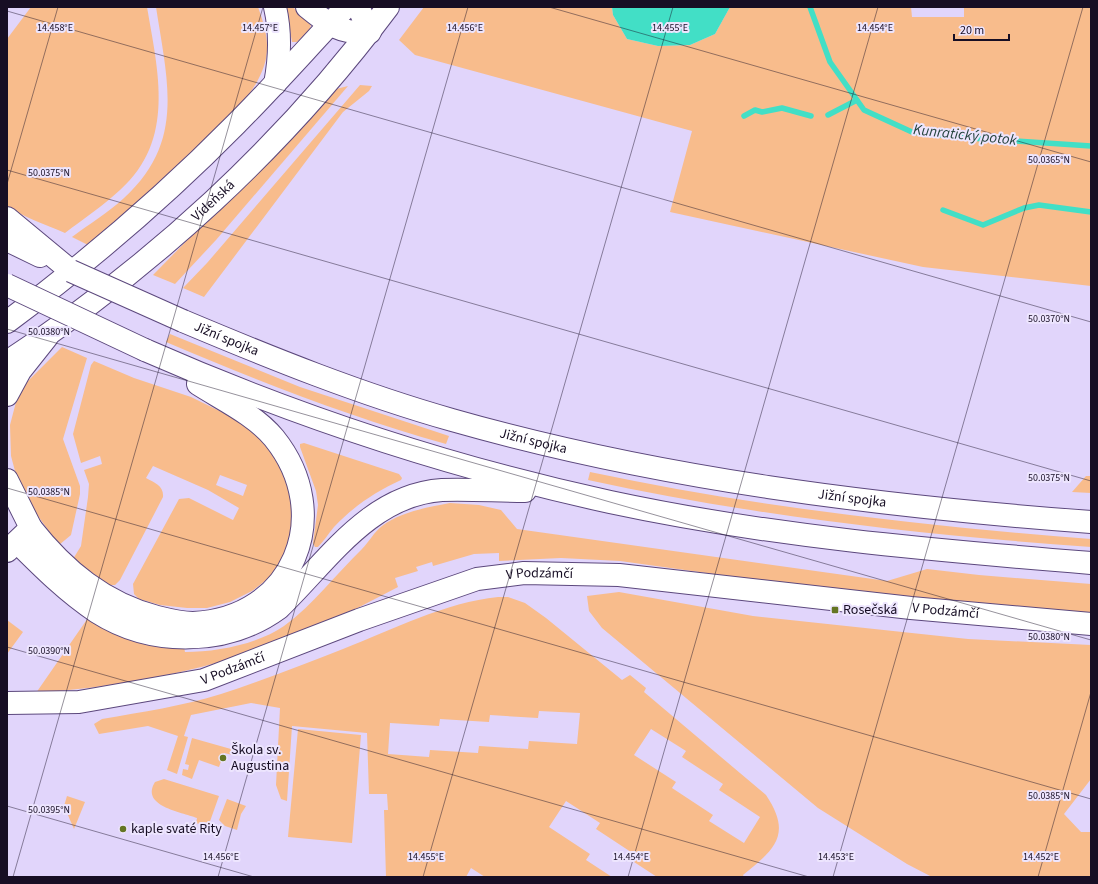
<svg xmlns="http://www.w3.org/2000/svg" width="1098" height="884" viewBox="0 0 1098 884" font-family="'Source Sans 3',sans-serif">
<rect width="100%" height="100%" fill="#e1d5fb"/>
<g fill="#f8bc8c" fill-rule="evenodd">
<path d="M 31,7 L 147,7 C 158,72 176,140 120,190 C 103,206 83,219 65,233 C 45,224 25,218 7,206 L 7,39 Z"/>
<path d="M 156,7 L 258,7 C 265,27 271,45 264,66 C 252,101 220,126 195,150 C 160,183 125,214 88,245 L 72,237 C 89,224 108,213 124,198 C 186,142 167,80 156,7 Z"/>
<path d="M 286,7 L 292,7 L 312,20 L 310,29 L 297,42 L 292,42 Z"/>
<path d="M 424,7 L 612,7 L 613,15 L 627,39 L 658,46 L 690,45 L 715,34 L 730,7 L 911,7 L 912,17 L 964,17 L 964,7 L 1091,7 L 1091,286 L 923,267 L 670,212 L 692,131 L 415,55 L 399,40 Z"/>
<path d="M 360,85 L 372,86 L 369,91 L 343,112 L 204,297 L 183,288 L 207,263 Z"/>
<path d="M 348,86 L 216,240 L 175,284 L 153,275 L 336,89 Z"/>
<path d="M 170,334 L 300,387 L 449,436 L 446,444 C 350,417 258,381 166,342 Z"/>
<path d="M 62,347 L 87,358 L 63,439 L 80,486 L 80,494 L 71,535 L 59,545 L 35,512 L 15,471 L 11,456 L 10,425 L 16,402 L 25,384 Z"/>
<path d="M 94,361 L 134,378 L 191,397 L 242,422 L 270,447 L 288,483 L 294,520 L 283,558 L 270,577 L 252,591 L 230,602 L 207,608 L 187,608 L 160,605 L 139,599 L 134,594 L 133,584 L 179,499 L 189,498 L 233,520 L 239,508 L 208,490 L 153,466 L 146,478 C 155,483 164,486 163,497 L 120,580 L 115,585 L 109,585 L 73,559 L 81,546 L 88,497 L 89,484 L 84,470 L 102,464 L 100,456 L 81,463 L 73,434 L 91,365 ZM 220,475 L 247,485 L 243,496 L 216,485 Z"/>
<path d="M 304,443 L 399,474 L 402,478 L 401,480 C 375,492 354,506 334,527 C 328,534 324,541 318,547 L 315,547 L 313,543 L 318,505 L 316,491 L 300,447 L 300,444 Z"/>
<path d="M 590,472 C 755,507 923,526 1091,539 L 1091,547 C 922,535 754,516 588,480 Z"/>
<path d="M 1086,476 L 1091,476 L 1091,493 L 1072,492 Z"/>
<path d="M 450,503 L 479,505 L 501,510 L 517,529 L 887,581 L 927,569 L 979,575 L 1091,584 L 1091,616 L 821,589 L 620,561 L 561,558 L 499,561 L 499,553 L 474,554 L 433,566 L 432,562 L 416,567 L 418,571 L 395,578 L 398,587 C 370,601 341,618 312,630 C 224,667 131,686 36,693 L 90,615 L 183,642 L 185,652 C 217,652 258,644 284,626 C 313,605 336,574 362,549 C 369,542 374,532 382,526 C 400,512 429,507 450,503 Z"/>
<path d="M 619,592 L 753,616 L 968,639 L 1091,645 L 1091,779 L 1064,814 L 1081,832 L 1091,832 L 1091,877 L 932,877 L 907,864 L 818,808 L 602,628 L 589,611 L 587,596 Z"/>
<path d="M 498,597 L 508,597 L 525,603 L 546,618 L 622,680 L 630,675 L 646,688 L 644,692 L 766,795 C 793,835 774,850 743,875 L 744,877 L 657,877 L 634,862 L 637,856 L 596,829 L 600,823 L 566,801 L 549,827 L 590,854 L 586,860 L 612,877 L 485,877 L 471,868 L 466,877 L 386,877 L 384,810 L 388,810 L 387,794 L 369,794 L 367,733 L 292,726 L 287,801 L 281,799 L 276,785 L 280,708 L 251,703 L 191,715 L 184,736 L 188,737 L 177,774 L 167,770 L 178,736 L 148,726 L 99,734 L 94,724 L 102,719 C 142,712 183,706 221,694 C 262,681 304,664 343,649 C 392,630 446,602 498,597 ZM 539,711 L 580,713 L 577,744 L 529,741 L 528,749 L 479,746 L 478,753 L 430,750 L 429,757 L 388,754 L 390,723 L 439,726 L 440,719 L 489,722 L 490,715 L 538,718 ZM 651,729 L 686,751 L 682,757 L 723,784 L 719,790 L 760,817 L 744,843 L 709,821 L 713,815 L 672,788 L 676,782 L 634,755 Z"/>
<path d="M 7,620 L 23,632 L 7,654 Z"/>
<path d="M 298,729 L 361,735 L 352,843 L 288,837 Z"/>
<path d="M 192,738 L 238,751 L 237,756 L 224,753 L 219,767 L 199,760 L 192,779 L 182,775 L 183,769 L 188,770 L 189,765 L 185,764 Z"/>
<path d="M 164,779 L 219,796 L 208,827 L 196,823 L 197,818 C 181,812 140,806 155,782 Z"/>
<path d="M 67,796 L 85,802 L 74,829 L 64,806 Z"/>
<path d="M 227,799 L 246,806 L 241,814 L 237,830 L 225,826 L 219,820 Z"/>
</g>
<path fill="#42dfc6" d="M 612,7 L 730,7 L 715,34 L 690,45 L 658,46 L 627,39 L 613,15 Z"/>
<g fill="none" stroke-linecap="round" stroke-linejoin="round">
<g stroke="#42dfc6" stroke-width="5.5">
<path d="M 810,7 L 830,62 L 864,110 L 912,132 L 970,138 L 1091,146"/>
<path d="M 828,115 L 857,100"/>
<path d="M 744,116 L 755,110 L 762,112 L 782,108 L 811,116"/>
<path d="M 943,210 L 983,225 L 1024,208 L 1039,205 L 1091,212"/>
</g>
<g stroke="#5c487d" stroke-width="24">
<g id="tertiary">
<path d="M 7,395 L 20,371 L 47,337"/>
<path d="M 7,480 L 31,528 L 7,551"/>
<path id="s1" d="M 7,703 L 79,702 L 204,680 L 359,620 L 477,579 L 524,573 L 619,575 L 911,608 L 1091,624"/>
</g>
</g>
<g stroke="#5c487d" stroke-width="24">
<g id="secondary">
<path d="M 7,322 C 88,262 166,195 236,124 C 274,86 309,46 346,7"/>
<path id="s2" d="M 7,362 C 153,267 284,146 388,7"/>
</g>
</g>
<g stroke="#5c487d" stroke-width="24">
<g id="trunk">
<path d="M 275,7 C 281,33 280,58 275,84"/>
<path d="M 307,7 C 329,25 340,34 370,32 L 358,7"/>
<path d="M 7,218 L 71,271"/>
<path d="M 7,240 L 40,256"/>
<path id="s3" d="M 183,321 C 271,358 360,394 452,420 C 659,479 876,506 1091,522"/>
<path d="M 145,350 C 295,416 449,467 610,502 C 768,536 930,550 1091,563"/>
<path d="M 31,528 C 65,571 104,603 157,617 C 169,620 181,623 193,623 C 293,619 336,515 274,438 C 255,415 223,400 198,384"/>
<path d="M 17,542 C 42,567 67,592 97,612 C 152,647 227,646 279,608 C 327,562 369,495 442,490 C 470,489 497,491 525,491"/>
</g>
</g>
<use href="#tertiary" stroke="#fff" stroke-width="22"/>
<use href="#secondary" stroke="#fff" stroke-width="22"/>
<use href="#trunk" stroke="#fff" stroke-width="22"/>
<g stroke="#5c487d" stroke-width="24" stroke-linecap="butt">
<g id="trunk-bridge">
<path d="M 71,271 L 183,321"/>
<path d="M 7,285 L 145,350"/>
</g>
</g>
<use href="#trunk-bridge" stroke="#fff" stroke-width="22"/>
</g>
<path fill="none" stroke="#170e24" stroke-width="1" stroke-opacity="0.45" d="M 549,7 L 1091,162M 7,11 L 1091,322M 7,170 L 1091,481M 7,184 L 58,7M 7,329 L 1091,640M 7,488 L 1091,799M 7,647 L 809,877M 7,806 L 254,877M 13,877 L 263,7M 218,877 L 468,7M 423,877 L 673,7M 628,877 L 878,7M 833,877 L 1083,7M 1038,877 L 1091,692"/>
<g fill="#647523" stroke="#ede5fe" stroke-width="1.5">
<rect x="831" y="606" width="8" height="8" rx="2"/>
<circle cx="223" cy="758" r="4"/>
<circle cx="123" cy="829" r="4"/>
</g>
<g text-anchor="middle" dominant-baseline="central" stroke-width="4" stroke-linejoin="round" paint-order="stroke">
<g font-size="14" fill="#170e24" stroke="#ede5fe">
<text stroke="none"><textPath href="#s2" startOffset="262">Vídeňská</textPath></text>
<text stroke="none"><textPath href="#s3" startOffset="47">Jižní spojka</textPath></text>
<text stroke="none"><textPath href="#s3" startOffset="371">Jižní spojka</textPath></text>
<text stroke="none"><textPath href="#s3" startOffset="695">Jižní spojka</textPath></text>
<text stroke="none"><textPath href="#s1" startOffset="553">V Podzámčí</textPath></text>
<text stroke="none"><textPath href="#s1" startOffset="961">V Podzámčí</textPath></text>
<text stroke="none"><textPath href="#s1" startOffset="230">V Podzámčí</textPath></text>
</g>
<g font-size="14" fill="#170e24" stroke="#ede5fe" text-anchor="start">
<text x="843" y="610">Rosečská</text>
<text x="231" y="750">Škola sv.<tspan x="231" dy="16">Augustina</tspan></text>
<text x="131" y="829">kaple svaté Rity</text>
</g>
<g font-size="15" font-style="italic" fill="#25443e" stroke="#ede5fe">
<text transform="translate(965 135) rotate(6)">Kunratický potok</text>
</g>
</g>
<g font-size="10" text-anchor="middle" fill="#170e24" stroke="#ede5fe" stroke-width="4" stroke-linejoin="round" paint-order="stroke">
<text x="55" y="31">14.458°E</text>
<text x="260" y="31">14.457°E</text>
<text x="465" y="31">14.456°E</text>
<text x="670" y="31">14.455°E</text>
<text x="875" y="31">14.454°E</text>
<text x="1049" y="163">50.0365°N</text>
<text x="49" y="176">50.0375°N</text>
<text x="1049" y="322">50.0370°N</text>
<text x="49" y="335">50.0380°N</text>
<text x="1049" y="481">50.0375°N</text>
<text x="49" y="495">50.0385°N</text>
<text x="1049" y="640">50.0380°N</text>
<text x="49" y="654">50.0390°N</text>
<text x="1049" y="799">50.0385°N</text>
<text x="49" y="813">50.0395°N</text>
<text x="221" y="860">14.456°E</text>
<text x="426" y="860">14.455°E</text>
<text x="631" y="860">14.454°E</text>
<text x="836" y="860">14.453°E</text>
<text x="1041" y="860">14.452°E</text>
</g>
<rect width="1098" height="884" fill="none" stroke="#170e24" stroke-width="16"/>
<path d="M954 34v6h55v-6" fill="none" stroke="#170e24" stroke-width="2"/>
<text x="960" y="34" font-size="12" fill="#170e24" stroke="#ede5fe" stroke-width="3" paint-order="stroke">20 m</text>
</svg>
